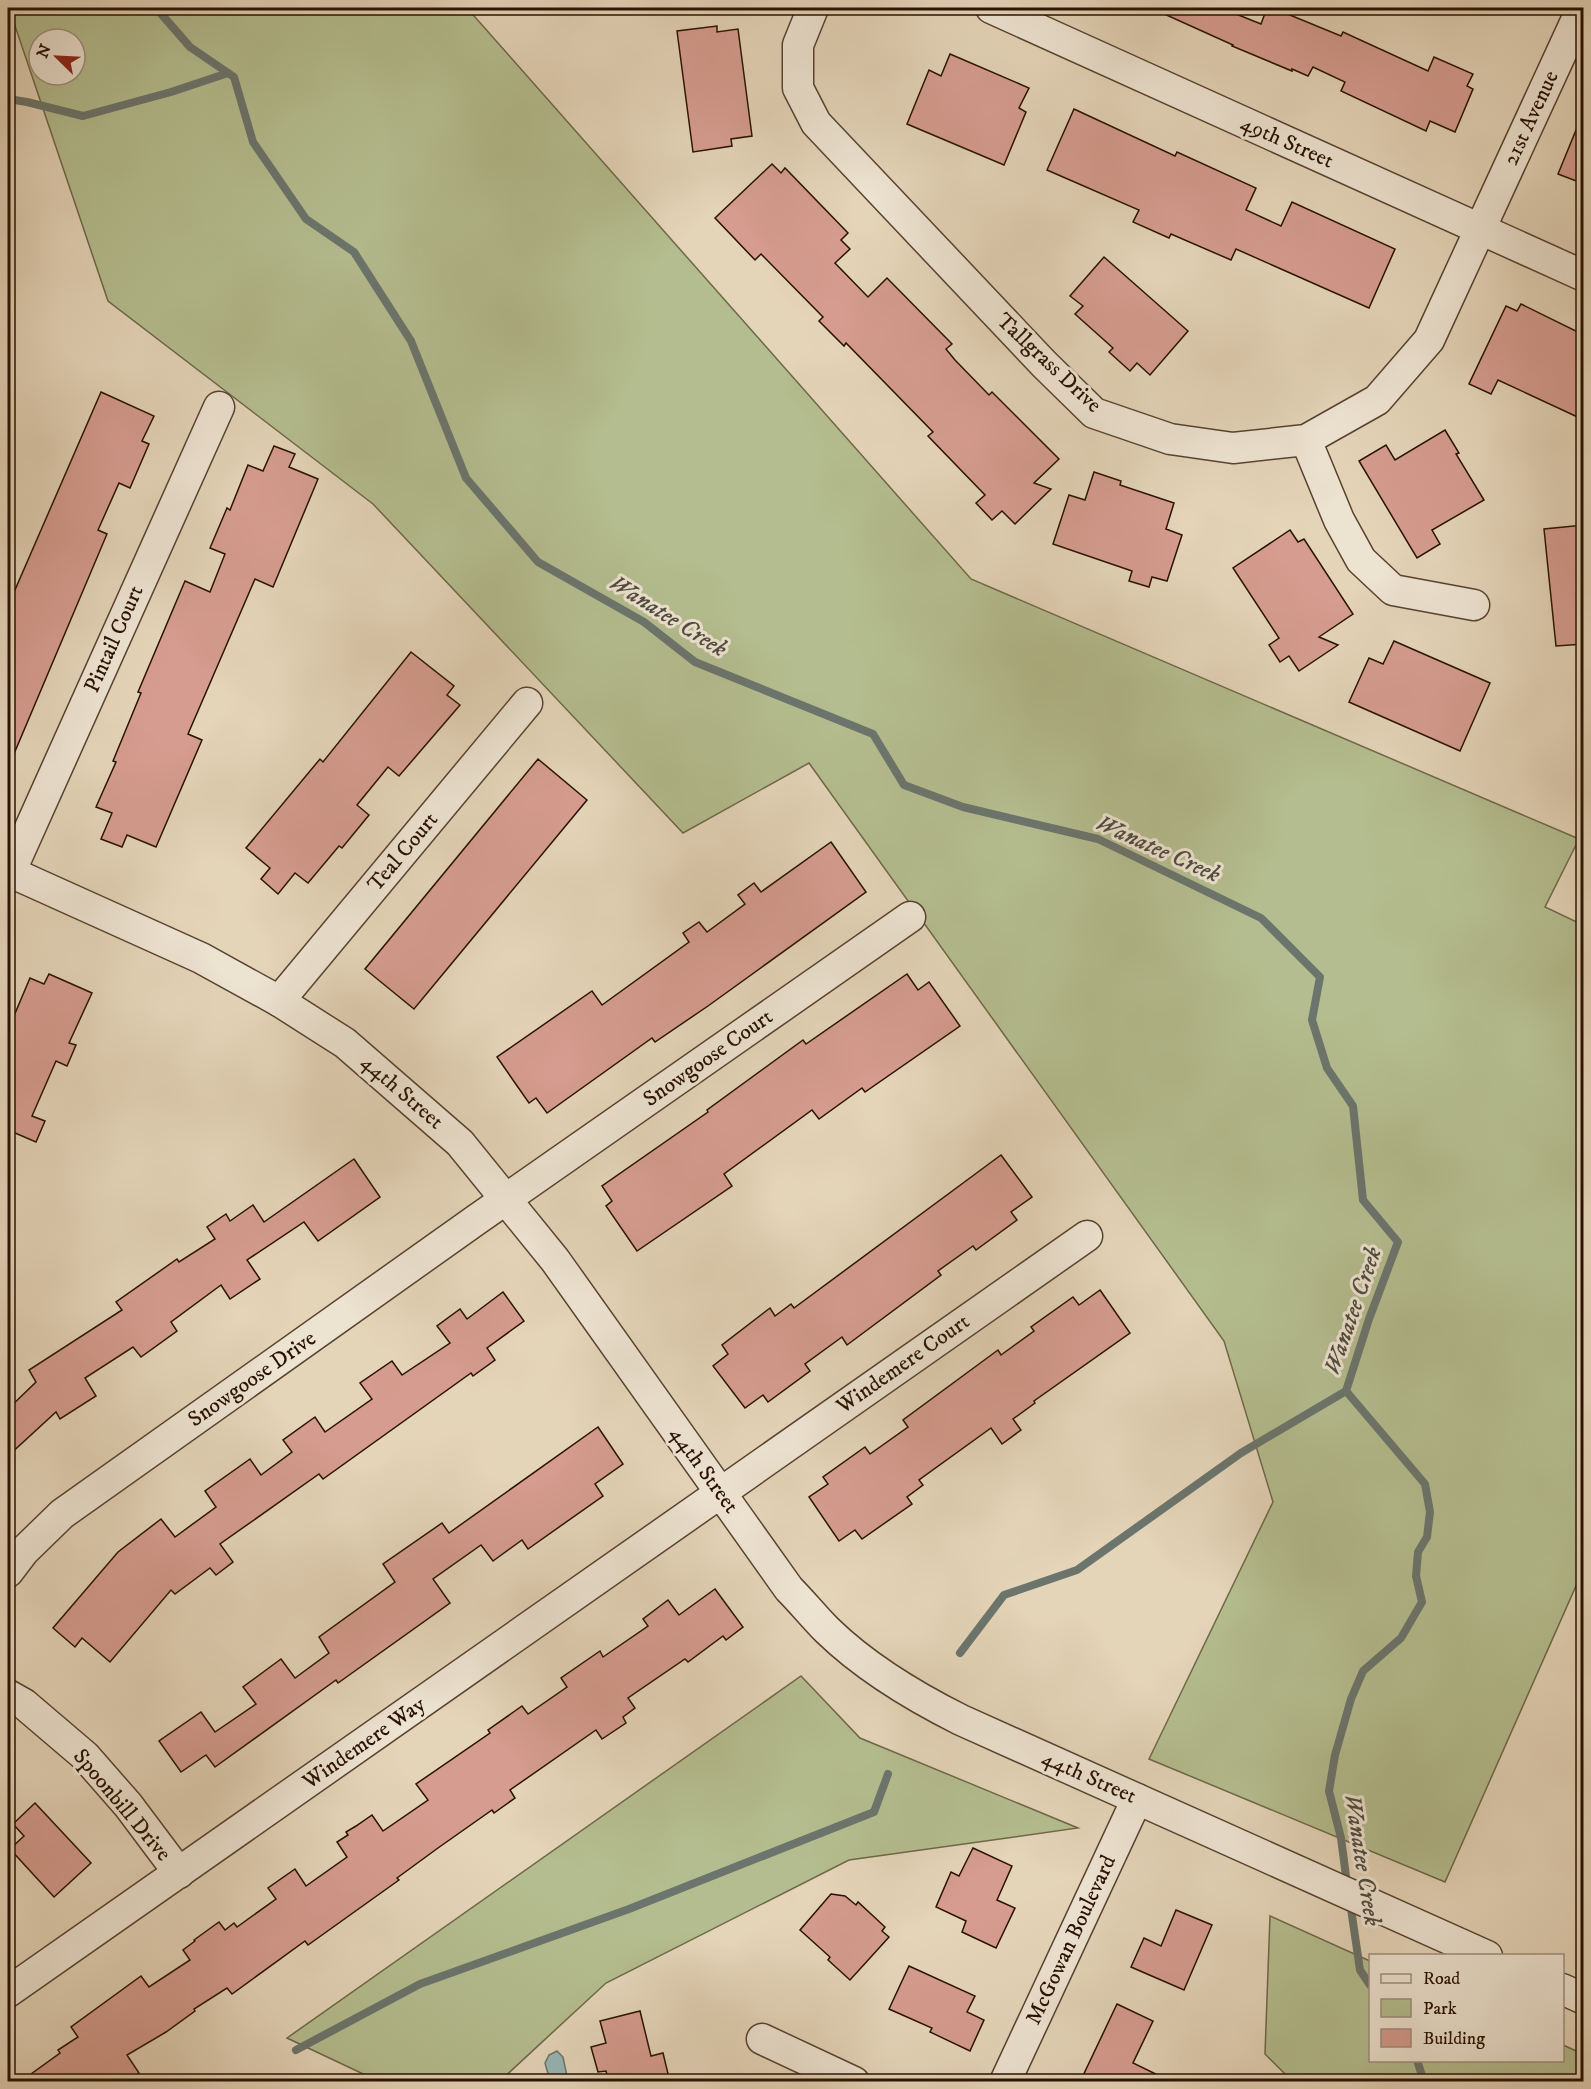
<svg xmlns="http://www.w3.org/2000/svg" width="1591" height="2089" viewBox="0 0 1591 2089" font-family="'IM FELL DW Pica',serif">
<rect width="100%" height="100%" fill="#e4d4b8"/>
<filter id="stains"><feTurbulence type="fractalNoise" baseFrequency=".00333" numOctaves="4"/><feColorMatrix values="0 0 0 0 .2 0 0 0 0 .09 0 0 0 0 .02 0 0 0 .5 -.17"/></filter>
<radialGradient id="worn" r=".72"><stop offset=".6" stop-color="#630" stop-opacity="0"/><stop offset="1" stop-color="#630" stop-opacity=".3"/></radialGradient>
<g fill="#b4bd8f" stroke="#6e6848" stroke-width="1.5" fill-rule="evenodd">
<path d="M 9,8 L 467,8 L 971,579 L 1579,839 L 1545,907 L 1583,925 L 1583,1570 L 1445,1882 L 1149,1759 L 1273,1502 L 1224,1341 L 809,763 L 683,833 L 373,504 L 108,301 ZM 39,39 L 75,39 L 75,75 L 39,75 Z"/>
<path d="M 801,1676 L 860,1738 L 1078,1828 L 849,1860 L 606,1983 L 500,2081 L 378,2081 L 287,2038 Z"/>
<path d="M 1270,1916 L 1370,1961 L 1370,2060 L 1562,2060 L 1563,2045 L 1583,2054 L 1583,2081 L 1292,2081 L 1265,2054 Z"/>
</g>
<path fill="#97b7b5" stroke="#6b756d" stroke-width="1.5" d="M 557,2051 L 563,2057 L 568,2081 L 550,2081 L 545,2063 L 549,2055 Z"/>
<g fill="none" stroke-linecap="round" stroke-linejoin="round">
<g stroke="#6b756d" stroke-width="8">
<path d="M 156,8 L 190,47 L 234,77 L 253,142 L 306,219 L 354,252 L 411,341 L 466,478 L 538,562 L 644,622 L 695,662 L 873,734 L 904,785 L 963,807 L 1098,839 L 1261,918 L 1320,977 L 1312,1020 L 1327,1068 L 1353,1106 L 1363,1200 L 1398,1242 L 1369,1319 L 1346,1391 L 1425,1484 L 1430,1512 L 1427,1537 L 1418,1552 L 1416,1576 L 1422,1602 L 1401,1638 L 1363,1671 L 1351,1699 L 1335,1755 L 1329,1791 L 1341,1838 L 1347,1884"/>
<path d="M 8,99 L 27,102 L 83,116 L 171,92 L 228,73"/>
<path d="M 960,1653 L 1004,1595 L 1077,1570 L 1241,1453 L 1346,1391"/>
<path d="M 1350,1902 L 1360,1970 L 1370,1985"/>
<path d="M 296,2050 L 420,1984 L 629,1909 L 874,1812 L 888,1774"/>
<path d="M 1417,2060 L 1424,2082"/>
</g>
</g>
<g fill="#d59c8f" stroke="#291202" stroke-width="1.5">
<path d="M 1151,8 L 1221,8 L 1261,24 L 1267,8 L 1273,8 L 1341,36 L 1343,32 L 1428,71 L 1434,57 L 1473,74 L 1467,86 L 1473,89 L 1455,132 L 1430,121 L 1426,131 L 1341,91 L 1345,82 L 1313,67 L 1308,76 L 1292,69 L 1292,71 L 1232,46 L 1233,45 Z"/>
<path d="M 717,26 L 717,32 L 738,29 L 752,136 L 731,139 L 732,146 L 693,152 L 677,31 Z"/>
<path d="M 950,54 L 1029,88 L 1019,108 L 1026,112 L 1004,165 L 907,124 L 929,70 L 941,76 Z"/>
<path d="M 1074,109 L 1175,156 L 1177,152 L 1256,188 L 1246,210 L 1281,226 L 1292,202 L 1395,249 L 1369,308 L 1236,249 L 1231,260 L 1171,234 L 1169,238 L 1133,222 L 1139,210 L 1047,170 Z"/>
<path d="M 1583,113 L 1584,113 L 1584,184 L 1558,174 Z"/>
<path d="M 772,164 L 781,173 L 785,168 L 848,233 L 841,240 L 850,249 L 835,263 L 868,297 L 887,278 L 952,344 L 946,349 L 955,360 L 989,395 L 992,392 L 1059,459 L 1034,483 L 1051,489 L 1015,524 L 1002,511 L 992,520 L 976,503 L 985,495 L 928,436 L 933,432 L 846,343 L 844,346 L 819,321 L 823,317 L 761,254 L 755,260 L 715,218 Z"/>
<path d="M 1104,257 L 1188,331 L 1150,375 L 1137,363 L 1130,371 L 1109,352 L 1113,348 L 1075,314 L 1083,306 L 1070,296 Z"/>
<path d="M 1521,304 L 1584,335 L 1584,420 L 1498,380 L 1491,394 L 1469,384 L 1506,306 L 1517,311 Z"/>
<path d="M 101,392 L 154,416 L 142,441 L 149,444 L 130,488 L 119,483 L 98,530 L 107,534 L 8,768 L 8,606 Z"/>
<path d="M 1445,430 L 1459,453 L 1456,454 L 1484,500 L 1432,530 L 1440,544 L 1417,558 L 1359,461 L 1386,445 L 1395,460 Z"/>
<path d="M 274,446 L 295,454 L 289,467 L 318,479 L 273,587 L 255,579 L 188,734 L 202,740 L 156,847 L 127,835 L 122,847 L 101,839 L 112,813 L 96,807 L 116,762 L 113,761 L 141,693 L 138,692 L 185,581 L 210,592 L 225,554 L 210,548 L 227,508 L 230,510 L 248,465 L 263,471 Z"/>
<path d="M 1094,472 L 1121,481 L 1120,485 L 1174,503 L 1166,529 L 1182,535 L 1167,581 L 1152,577 L 1149,587 L 1129,581 L 1132,571 L 1053,544 L 1069,495 L 1085,500 Z"/>
<path d="M 1584,525 L 1584,644 L 1556,646 L 1544,529 Z"/>
<path d="M 1290,530 L 1298,542 L 1304,539 L 1353,614 L 1319,637 L 1338,645 L 1299,671 L 1289,656 L 1280,662 L 1269,645 L 1279,638 L 1233,568 Z"/>
<path d="M 1394,641 L 1490,683 L 1460,751 L 1349,702 L 1369,658 L 1383,664 Z"/>
<path d="M 411,652 L 454,686 L 447,695 L 460,705 L 399,776 L 388,767 L 357,805 L 369,815 L 342,848 L 339,846 L 308,883 L 295,873 L 278,894 L 261,879 L 270,868 L 246,848 L 320,759 L 323,762 Z"/>
<path d="M 538,759 L 587,800 L 414,1009 L 365,969 Z"/>
<path d="M 831,842 L 866,892 L 708,1006 L 655,1042 L 652,1038 L 547,1113 L 536,1098 L 529,1103 L 497,1057 L 592,991 L 602,1005 L 689,942 L 683,933 L 699,922 L 707,932 L 745,904 L 738,895 L 754,883 L 761,892 Z"/>
<path d="M 49,974 L 92,993 L 69,1043 L 76,1045 L 67,1066 L 56,1061 L 32,1116 L 45,1121 L 36,1142 L 8,1130 L 8,1030 L 30,978 L 44,984 Z"/>
<path d="M 907,974 L 918,990 L 929,982 L 960,1026 L 865,1092 L 862,1088 L 819,1119 L 812,1110 L 724,1174 L 732,1186 L 637,1251 L 606,1206 L 612,1201 L 602,1186 L 708,1112 L 707,1110 L 803,1040 L 806,1044 Z"/>
<path d="M 1001,1155 L 1032,1197 L 1011,1212 L 1017,1220 L 976,1250 L 973,1246 L 938,1271 L 941,1275 L 847,1345 L 842,1337 L 805,1364 L 810,1371 L 768,1402 L 763,1395 L 745,1408 L 713,1366 L 728,1354 L 722,1345 L 770,1308 L 775,1316 L 791,1304 L 794,1308 Z"/>
<path d="M 354,1159 L 380,1197 L 318,1241 L 304,1222 L 247,1260 L 260,1279 L 230,1299 L 221,1285 L 171,1322 L 177,1331 L 141,1357 L 133,1347 L 85,1378 L 96,1396 L 60,1419 L 56,1412 L 8,1456 L 8,1409 L 36,1382 L 29,1370 L 122,1310 L 116,1302 L 177,1259 L 179,1262 L 215,1239 L 207,1227 L 226,1214 L 230,1221 L 253,1205 L 264,1222 Z"/>
<path d="M 1100,1290 L 1130,1333 L 1034,1401 L 1035,1403 L 1013,1419 L 1021,1430 L 1002,1444 L 991,1428 L 919,1480 L 923,1485 L 907,1497 L 912,1504 L 862,1539 L 855,1530 L 839,1541 L 809,1497 L 828,1484 L 823,1477 L 865,1447 L 870,1454 L 908,1427 L 903,1420 L 998,1350 L 1001,1355 L 1034,1331 L 1031,1327 L 1073,1297 L 1079,1305 Z"/>
<path d="M 503,1292 L 524,1321 L 487,1348 L 495,1360 L 473,1376 L 471,1373 L 323,1479 L 319,1474 L 220,1544 L 233,1562 L 216,1575 L 210,1568 L 175,1594 L 171,1590 L 110,1662 L 82,1638 L 75,1647 L 53,1628 L 118,1552 L 161,1519 L 175,1537 L 216,1507 L 205,1491 L 250,1459 L 261,1475 L 292,1452 L 283,1440 L 315,1417 L 325,1432 L 372,1399 L 360,1383 L 392,1361 L 402,1375 L 450,1343 L 437,1326 L 460,1309 L 467,1319 Z"/>
<path d="M 598,1427 L 623,1464 L 595,1484 L 603,1496 L 528,1549 L 522,1540 L 493,1561 L 481,1545 L 433,1579 L 450,1603 L 338,1683 L 336,1680 L 215,1767 L 206,1755 L 181,1772 L 159,1741 L 201,1712 L 215,1732 L 256,1704 L 243,1687 L 281,1659 L 295,1678 L 329,1653 L 319,1637 L 395,1582 L 383,1564 L 442,1523 L 449,1533 Z"/>
<path d="M 715,1589 L 743,1627 L 726,1640 L 723,1636 L 688,1662 L 685,1659 L 628,1698 L 635,1708 L 623,1717 L 626,1723 L 602,1739 L 596,1730 L 510,1790 L 515,1798 L 494,1813 L 492,1810 L 438,1848 L 397,1878 L 399,1880 L 308,1945 L 305,1941 L 232,1994 L 227,1988 L 194,2009 L 195,2011 L 166,2032 L 127,2055 L 139,2073 L 127,2081 L 20,2082 L 60,2053 L 58,2050 L 78,2037 L 71,2027 L 141,1976 L 149,1987 L 190,1960 L 183,1950 L 195,1941 L 194,1940 L 219,1922 L 225,1930 L 234,1923 L 237,1927 L 276,1899 L 268,1888 L 295,1869 L 306,1886 L 347,1857 L 337,1842 L 348,1835 L 346,1832 L 356,1826 L 372,1815 L 383,1831 L 428,1800 L 416,1784 L 490,1733 L 488,1730 L 522,1706 L 528,1714 L 567,1687 L 561,1678 L 600,1651 L 603,1657 L 648,1626 L 643,1619 L 668,1600 L 679,1615 Z"/>
<path d="M 35,1803 L 91,1863 L 54,1897 L 10,1849 L 24,1836 L 13,1824 Z"/>
<path d="M 973,1848 L 1012,1866 L 997,1900 L 1015,1908 L 996,1948 L 962,1932 L 966,1921 L 936,1907 L 951,1872 L 959,1876 Z"/>
<path d="M 831,1894 L 845,1896 L 856,1905 L 858,1902 L 885,1927 L 882,1931 L 889,1937 L 850,1980 L 828,1960 L 830,1957 L 800,1930 Z"/>
<path d="M 1176,1910 L 1212,1925 L 1184,1990 L 1131,1967 L 1144,1938 L 1161,1946 Z"/>
<path d="M 909,1966 L 975,1996 L 967,2012 L 984,2020 L 970,2051 L 930,2032 L 932,2028 L 889,2009 Z"/>
<path d="M 1117,2004 L 1153,2021 L 1133,2063 L 1172,2082 L 1080,2082 Z"/>
<path d="M 640,2011 L 651,2056 L 663,2053 L 670,2082 L 609,2082 L 606,2071 L 598,2072 L 591,2047 L 606,2043 L 600,2021 Z"/>
</g>
<g fill="none" stroke-linecap="round" stroke-linejoin="round">
<g stroke="#584230" stroke-width="33">
<g id="minor">
<path d="M 813,8 L 798,45 L 798,88 L 816,123 L 1044,364 L 1094,413 L 1170,439 L 1233,448 L 1306,440 L 1377,400 L 1429,340 L 1582,8"/>
<path d="M 991,8 L 1584,276"/>
<path d="M 1306,440 L 1339,520 L 1361,560 L 1393,590 L 1474,605"/>
<path d="M 8,871 L 201,958 L 279,1001 L 345,1043 L 460,1143 L 555,1260 L 789,1589 C 802,1602 814,1617 827,1630 C 866,1668 913,1696 961,1720 L 1487,1956"/>
<path d="M 8,877 L 219,407"/>
<path d="M 279,1001 L 527,703"/>
<path d="M 8,1572 L 24,1551 L 62,1514 L 476,1220 L 910,917"/>
<path d="M 8,1695 L 24,1704 L 85,1756 L 128,1805 L 179,1873"/>
<path d="M 1562,1989 L 1584,1999"/>
<path d="M 8,1992 L 1087,1236"/>
<path d="M 762,2039 L 854,2082"/>
<path d="M 1005,2082 L 1137,1799"/>
</g>
</g>
<use href="#minor" stroke="#ede3d1" stroke-width="30"/>
</g>
<g text-anchor="middle" dominant-baseline="central" stroke-width="6" stroke-linejoin="round" paint-order="stroke">
<g font-size="22" fill="#291202" stroke="#ede3d1">
<text transform="translate(1531 118) rotate(-65)">21st Avenue</text>
<text transform="translate(1287 142) rotate(24)">49th Street</text>
<text transform="translate(1049 363) rotate(43)">Tallgrass Drive</text>
<text transform="translate(114 639) rotate(-66)">Pintail Court</text>
<text transform="translate(403 852) rotate(-50)">Teal Court</text>
<text transform="translate(708 1058) rotate(-35)">Snowgoose Court</text>
<text transform="translate(402 1092) rotate(41)">44th Street</text>
<text transform="translate(903 1364) rotate(-35)">Windemere Court</text>
<text transform="translate(252 1379) rotate(-35)">Snowgoose Drive</text>
<text transform="translate(704 1470) rotate(54)">44th Street</text>
<text transform="translate(364 1743) rotate(-35)">Windemere Way</text>
<text transform="translate(1089 1777) rotate(24)">44th Street</text>
<text transform="translate(122 1805) rotate(50)">Spoonbill Drive</text>
<text transform="translate(1071 1940) rotate(-65)">McGowan Boulevard</text>
</g>
<g font-size="24" font-style="italic" fill="#504c41" stroke="#ede3d1">
<text transform="translate(668 616) rotate(32)">Wanatee Creek</text>
<text transform="translate(1158 849) rotate(24)">Wanatee Creek</text>
<text transform="translate(1353 1311) rotate(-71)">Wanatee Creek</text>
<text transform="translate(1362 1860) rotate(81)">Wanatee Creek</text>
</g>
</g>
<rect width="1591" height="2089" fill="none" stroke="#e4d4b8" stroke-width="30"/>
<rect x="9" y="9" width="1573" height="2071" fill="none" stroke="#291202" stroke-width="3"/>
<rect x="15" y="15" width="1561" height="2059" fill="none" stroke="#291202" stroke-width="1.5"/>
<rect x="1369" y="1954" width="195" height="108" fill="#ede3d1" stroke="#9f8f7e" stroke-width="1.5"/>
<rect x="1381" y="1974" width="30" height="9" fill="#ede3d1" stroke="#9f8f7e" stroke-width="1.5"/>
<text x="1423" y="1984" font-size="18" fill="#291202">Road</text>
<rect x="1381" y="1999" width="30" height="18" fill="#b4bd8f" stroke="#9f8f7e" stroke-width="1.5"/>
<text x="1423" y="2014" font-size="18" fill="#291202">Park</text>
<rect x="1381" y="2029" width="30" height="18" fill="#d59c8f" stroke="#9f8f7e" stroke-width="1.5"/>
<text x="1423" y="2044" font-size="18" fill="#291202">Building</text>
<g transform="translate(57 57) rotate(294)"><circle r="28" fill="#ede3d1" stroke="#9f8f7e" stroke-width="1.5"/>
<path d="M0-4.5L10 22L0 15L-10 22Z" fill="#8f2418"/>
<text y="-9" font-size="16" font-weight="bold" text-anchor="middle" fill="#291202">N</text>
</g>
<rect width="100%" height="100%" filter="url(#stains)"/>
<rect width="100%" height="100%" fill="url(#worn)"/>
</svg>
